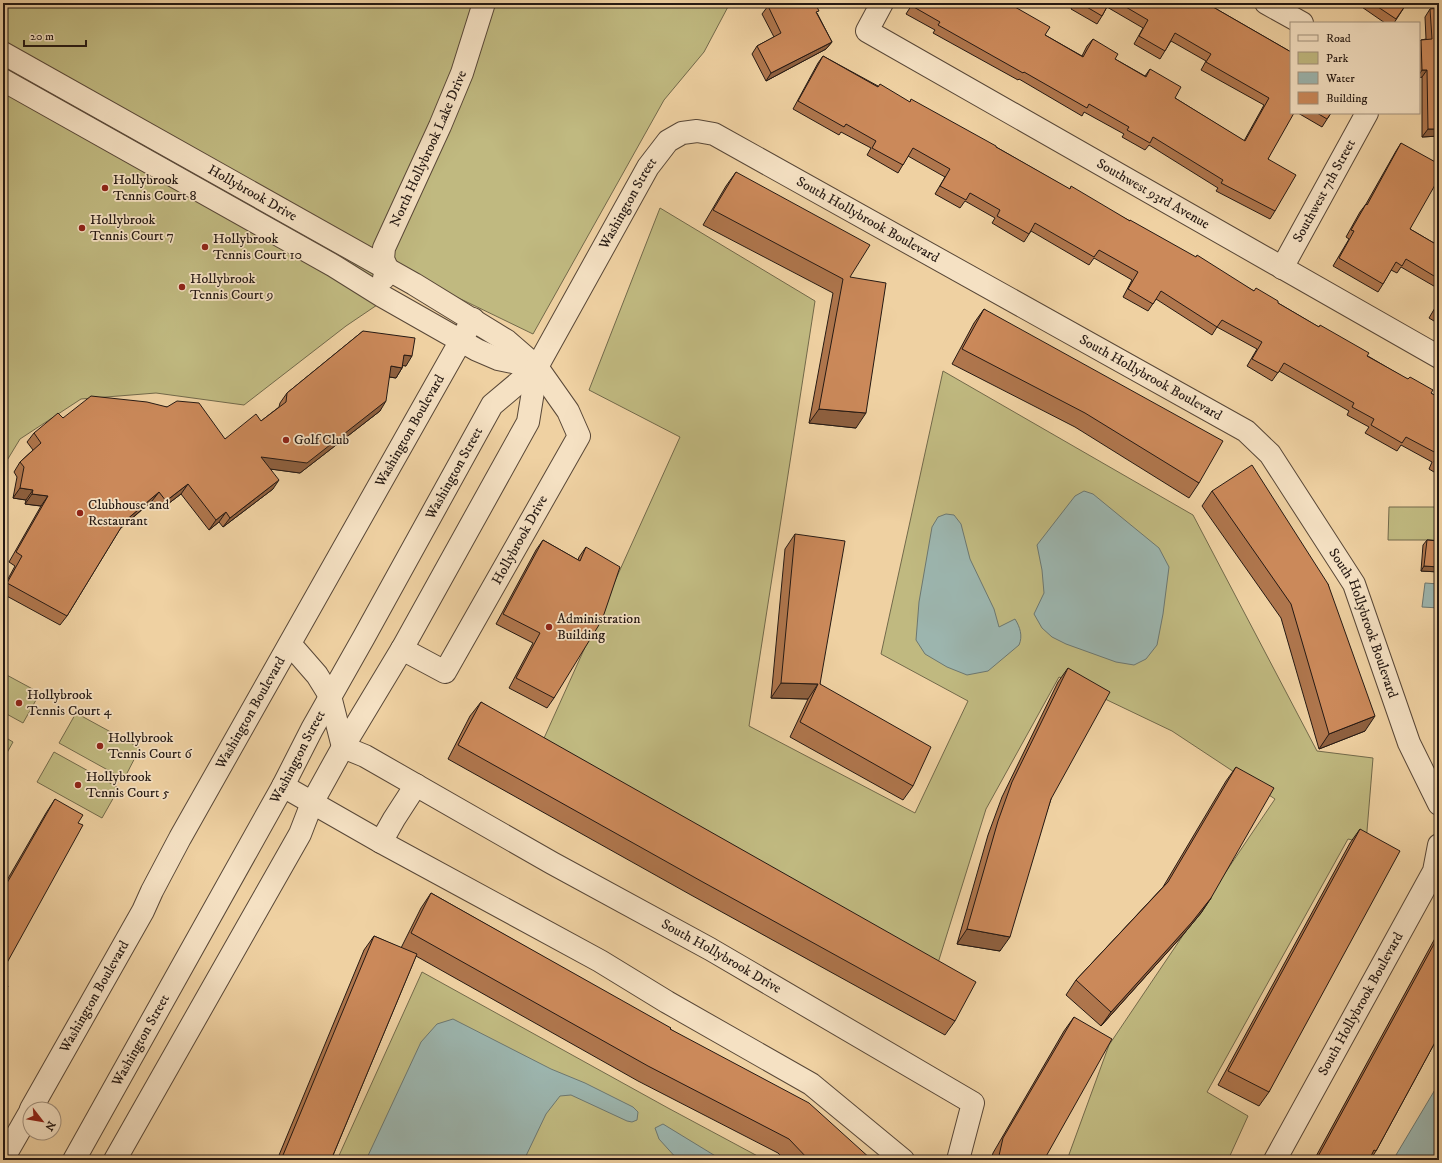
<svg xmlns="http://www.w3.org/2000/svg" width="1442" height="1163" viewBox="0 0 1442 1163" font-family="'IM FELL DW Pica',serif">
<rect width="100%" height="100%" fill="#efd1a2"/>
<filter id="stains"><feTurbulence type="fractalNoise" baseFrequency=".005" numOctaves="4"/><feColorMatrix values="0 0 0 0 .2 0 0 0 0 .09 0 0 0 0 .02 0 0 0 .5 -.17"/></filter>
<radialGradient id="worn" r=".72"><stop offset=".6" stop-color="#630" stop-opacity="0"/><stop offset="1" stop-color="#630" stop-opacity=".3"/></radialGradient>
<g fill="#c0b980" stroke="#72694a">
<path d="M 3,3 L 730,3 L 704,52 L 664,100 L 533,334 L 409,274 L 390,283 L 377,305 L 346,326 L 244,405 L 156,393 L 81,399 L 20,439 L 3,467 Z"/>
<path d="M 660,208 L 815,301 L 749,726 L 915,813 L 968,701 L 881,654 L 943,371 L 1193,515 L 1317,751 L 1373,758 L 1366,843 L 1348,839 L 1207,1092 L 1248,1116 L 1228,1160 L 1067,1160 L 1109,1045 L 1275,799 L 1172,731 L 1059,677 L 986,809 L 938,963 L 540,747 L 680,437 L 589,390 Z"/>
<path d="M 1389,507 L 1439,507 L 1439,540 L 1388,540 Z"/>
<path d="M 3,673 L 40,693 L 23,723 L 3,712 Z"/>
<path d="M 76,713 L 140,748 L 124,779 L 59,743 Z"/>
<path d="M 3,736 L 13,742 L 3,760 Z"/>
<path d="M 54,752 L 119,788 L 102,818 L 37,782 Z"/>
<path d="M 422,972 L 668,1108 L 765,1160 L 337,1160 Z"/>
</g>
<g fill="#9cb5ae" stroke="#6c7770">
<path d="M 1084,491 L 1093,494 L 1159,548 L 1169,567 L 1163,614 L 1157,645 L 1146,659 L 1134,665 L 1116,662 L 1066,644 L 1052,637 L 1042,628 L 1034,614 L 1044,593 L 1042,570 L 1037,545 L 1075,496 Z"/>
<path d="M 946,514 L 954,515 L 961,524 L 970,559 L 994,609 L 999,627 L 1015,619 C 1020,627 1023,636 1019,645 L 988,671 L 967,675 L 947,667 L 925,654 L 916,640 L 919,602 L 932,527 L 938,517 Z"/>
<path d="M 1425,583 L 1439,584 L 1439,608 L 1422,607 Z"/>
<path d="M 453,1019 L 551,1069 L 585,1083 L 633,1107 L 638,1112 L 637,1120 L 632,1122 L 627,1121 L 571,1095 L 560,1096 L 546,1114 L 524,1160 L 366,1160 L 421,1042 L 437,1024 Z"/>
<path d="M 1439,1083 L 1439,1160 L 1393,1160 Z"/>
<path d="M 663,1124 L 722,1160 L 678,1160 L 659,1139 L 655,1128 Z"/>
</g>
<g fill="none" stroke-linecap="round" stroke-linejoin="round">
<g stroke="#584737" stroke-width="24">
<g id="street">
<path id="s1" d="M 882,3 L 867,31 L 1439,357"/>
<path d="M 1266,3 L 1302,23"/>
<path id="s2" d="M 3,53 L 414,284 L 507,341 L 537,367 L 568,411 L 579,436 L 445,672 L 402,649"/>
<path d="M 3,80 L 334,266 L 382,296 L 477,350 L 498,359 L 536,367"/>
<path id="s3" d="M 1282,268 L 1367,113"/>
<path id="s4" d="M 384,278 L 388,270 L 383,259 L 384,248 L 440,126 L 462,73 L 484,3"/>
<path id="s5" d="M 290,644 L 317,675 L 330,696 L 343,747 L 365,756 L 552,863 L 710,949 L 973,1103 L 958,1160"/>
<path d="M 283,786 L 381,842 L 600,961 L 667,1002 L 811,1084 L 903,1160"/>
<path d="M 381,842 L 394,819 L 416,785"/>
<path id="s6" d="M 31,1109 L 143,911 L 152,891 L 180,838 L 473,319"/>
<path d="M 3,1159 L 30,1112"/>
<path id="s7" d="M 74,1160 L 283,786 L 312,729 L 364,637 L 492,405 L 537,367"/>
<path id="s8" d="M 115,1160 L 300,834 L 312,803 L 343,747 L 402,649 L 528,422 L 537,367 L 648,167 L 668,141 L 682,133 L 697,131 L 714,134 L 1246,431 L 1270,454 L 1354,584 L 1409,743 L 1439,804"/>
<path id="s9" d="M 1275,1160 L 1434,871 L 1439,845"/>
</g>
</g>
<use href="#street" stroke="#f5e1c3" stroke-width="22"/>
</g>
<g fill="#af764d" stroke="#251913">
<path d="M 913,3 L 1008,3 L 1045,35 L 1082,56 L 1087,46 L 1093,39 L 1115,59 L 1145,76 L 1150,69 L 1175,98 L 1244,141 L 1264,105 L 1201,70 L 1206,61 L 1171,41 L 1160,59 L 1134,44 L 1143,28 L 1107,7 L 1102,16 L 1097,24 L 1071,9 L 1074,3 L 1206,3 L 1291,52 L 1268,159 L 1275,211 L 1270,219 L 1216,191 L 1218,188 L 1149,145 L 1145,150 L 1122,137 L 1124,134 L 1084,112 L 1082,116 L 1019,79 L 1018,80 L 933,33 L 935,30 L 906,14 Z"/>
<path d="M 1356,3 L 1407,3 L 1394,23 L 1385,23 Z"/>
<path d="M 768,6 L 817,13 L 832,42 L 826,49 L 766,81 L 752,54 L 757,46 L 774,37 L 762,14 Z"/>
<path d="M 1439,8 L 1439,136 L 1422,137 L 1422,77 L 1419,78 L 1419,42 L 1421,40 L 1426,39 L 1425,17 L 1430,9 Z"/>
<path d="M 823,56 L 878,86 L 909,102 L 996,147 L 1069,189 L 1130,221 L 1254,291 L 1278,303 L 1439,398 L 1439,475 L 1429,469 L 1432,462 L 1401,445 L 1397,451 L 1365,433 L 1369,427 L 1347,415 L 1349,411 L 1279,371 L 1272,381 L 1247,366 L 1257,349 L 1217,327 L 1212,335 L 1156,299 L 1148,311 L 1123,297 L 1132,280 L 1094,258 L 1089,265 L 1031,231 L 1024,242 L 992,223 L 995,218 L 965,201 L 960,208 L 935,194 L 945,177 L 908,156 L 898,173 L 867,155 L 871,148 L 841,132 L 839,135 L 793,109 L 818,63 Z"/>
<path d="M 1298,113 L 1331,113 L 1322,127 Z"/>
<path d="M 1401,143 L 1410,229 L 1439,246 L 1439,289 L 1401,267 L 1397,273 L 1391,270 L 1383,284 L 1378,292 L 1333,266 L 1349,239 L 1346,237 L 1360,212 L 1366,204 L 1396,151 Z"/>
<path d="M 736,172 L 850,277 L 856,428 L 809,423 L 833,293 L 703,225 L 726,186 Z"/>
<path d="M 1439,301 L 1439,324 L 1429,318 Z"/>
<path d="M 984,309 L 1199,483 L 1189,498 L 1075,427 L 952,364 L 974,323 Z"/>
<path d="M 363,331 L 406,366 L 403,365 L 402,368 L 396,378 L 389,377 L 380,411 L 300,473 L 271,469 L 273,489 L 223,527 L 219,522 L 209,530 L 181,494 L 160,510 L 152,501 L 120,529 L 67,616 L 60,625 L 3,594 L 3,588 L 15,566 L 9,562 L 41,506 L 25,504 L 26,500 L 13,498 L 17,477 L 14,472 L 20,462 L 33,450 L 27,442 L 34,433 L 63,418 L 167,407 L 225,439 L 261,421 L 279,407 L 280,403 L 287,393 Z"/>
<path d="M 1212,491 L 1328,584 L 1365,731 L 1319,749 L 1281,618 L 1202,506 Z"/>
<path d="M 795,534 L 820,684 L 913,786 L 903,800 L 790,737 L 808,699 L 771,698 L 785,549 Z"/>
<path d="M 543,540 L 578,560 L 579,557 L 586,547 L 554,698 L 547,708 L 509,688 L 533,643 L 496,624 L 536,550 Z"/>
<path d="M 1427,540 L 1439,541 L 1439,572 L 1421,571 L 1423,545 Z"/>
<path d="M 1068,668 L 1051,799 L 1000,951 L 957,944 L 988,835 L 1002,797 L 1058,682 Z"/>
<path d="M 481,702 L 955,1021 L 945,1035 L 691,895 L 448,759 L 470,716 Z"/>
<path d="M 1236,767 L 1211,898 L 1201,913 L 1182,936 L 1101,1026 L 1066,995 L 1076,980 L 1163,887 L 1226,781 Z"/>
<path d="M 55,799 L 78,823 L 3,970 L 3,887 L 46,813 Z"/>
<path d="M 1360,829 L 1269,1092 L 1259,1106 L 1218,1085 L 1350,843 Z"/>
<path d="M 431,893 L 670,1029 L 872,1160 L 785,1160 L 778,1153 L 638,1081 L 416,956 L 331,1160 L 277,1160 L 364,950 L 374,936 L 401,948 L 421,908 Z"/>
<path d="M 1439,931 L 1439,1035 L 1376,1151 L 1370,1160 L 1314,1160 Z"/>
<path d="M 1074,1017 L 1044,1160 L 991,1160 L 993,1153 L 1064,1031 Z"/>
</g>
<g fill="#8e603f" stroke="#251913">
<path d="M 832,42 L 826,49 L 766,81 L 771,73 Z"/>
<path d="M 1422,70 L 1427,70 L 1422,77 L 1419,78 L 1419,75 Z"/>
<path d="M 1428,129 L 1439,129 L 1439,136 L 1422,137 Z"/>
<path d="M 404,355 L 412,356 L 406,366 L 397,365 Z"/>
<path d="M 391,366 L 402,368 L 396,378 L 384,376 Z"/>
<path d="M 386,401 L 380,411 L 300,473 L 255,467 L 261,457 Z"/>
<path d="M 819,409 L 866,413 L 856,428 L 809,423 Z"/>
<path d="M 279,480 L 273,489 L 223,527 L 230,518 Z"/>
<path d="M 188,484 L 181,494 L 160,510 L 166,501 Z"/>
<path d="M 20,488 L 33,490 L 26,500 L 13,498 Z"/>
<path d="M 159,492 L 152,501 L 118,530 L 125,521 Z"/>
<path d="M 32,494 L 48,496 L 41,506 L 25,504 Z"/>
<path d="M 226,512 L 219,522 L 209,530 L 216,520 Z"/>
<path d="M 1424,566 L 1439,567 L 1439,572 L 1421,571 Z"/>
<path d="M 781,683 L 818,684 L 808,699 L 771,698 Z"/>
<path d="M 1375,716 L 1365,731 L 1319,749 L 1329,734 Z"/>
<path d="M 1211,898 L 1201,913 L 1182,936 L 1101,1026 L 1111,1012 Z"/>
<path d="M 967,929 L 1010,937 L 1000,951 L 957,944 Z"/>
</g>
<g fill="#cb895a" stroke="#251913">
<path d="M 774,3 L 815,3 L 819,11 L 816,12 L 832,42 L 771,73 L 757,46 L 781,33 L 768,6 Z"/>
<path d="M 914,3 L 1008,3 L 1050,27 L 1045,35 L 1083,57 L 1093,39 L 1118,54 L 1115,59 L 1146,77 L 1150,69 L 1181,87 L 1175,98 L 1245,141 L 1269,98 L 1206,62 L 1211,54 L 1175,33 L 1165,51 L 1139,36 L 1148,20 L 1119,3 L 1206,3 L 1291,52 L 1291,113 L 1294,113 L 1268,159 L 1296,175 L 1275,211 L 1221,183 L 1223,180 L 1153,137 L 1150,143 L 1127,130 L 1129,127 L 1089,104 L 1087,108 L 1024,72 L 1023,73 L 938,25 L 940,22 L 912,6 Z"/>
<path d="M 1080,3 L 1109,3 L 1102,16 Z"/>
<path d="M 1372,3 L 1407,3 L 1396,19 Z"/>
<path d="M 1439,8 L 1439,129 L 1428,129 L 1427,70 L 1422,70 L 1421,40 L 1432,39 L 1430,9 Z"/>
<path d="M 823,56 L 878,87 L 880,84 L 910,102 L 911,99 L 996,146 L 996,147 L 1070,189 L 1071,186 L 1130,221 L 1130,220 L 1196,257 L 1197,255 L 1254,291 L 1256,288 L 1278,301 L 1278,303 L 1319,327 L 1320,325 L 1369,353 L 1367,356 L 1408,379 L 1410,377 L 1433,390 L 1431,393 L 1439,398 L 1439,464 L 1434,462 L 1438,454 L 1406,437 L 1402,443 L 1371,425 L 1374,419 L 1352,407 L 1354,403 L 1284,363 L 1278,373 L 1252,359 L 1262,342 L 1222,320 L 1217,327 L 1161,291 L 1153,304 L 1128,289 L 1138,272 L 1099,250 L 1094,257 L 1035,223 L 1029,234 L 997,216 L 1000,210 L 970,193 L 966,200 L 940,186 L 950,169 L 913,148 L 903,165 L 872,148 L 876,141 L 846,124 L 844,127 L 798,101 Z"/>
<path d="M 1317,113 L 1331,113 L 1327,119 Z"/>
<path d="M 1401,143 L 1439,164 L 1439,178 L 1410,229 L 1439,246 L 1439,279 L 1406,259 L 1402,266 L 1396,262 L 1383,284 L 1339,258 L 1354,231 L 1351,230 L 1366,204 L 1367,205 Z"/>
<path d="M 736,172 L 870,245 L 850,277 L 886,283 L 866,413 L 819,409 L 843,279 L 713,210 Z"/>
<path d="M 1439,303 L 1439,313 L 1435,311 Z"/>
<path d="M 984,309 L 1223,441 L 1199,483 L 1085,413 L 962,349 Z"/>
<path d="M 363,331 L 415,338 L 412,356 L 404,355 L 402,368 L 391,366 L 386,401 L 307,463 L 261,457 L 279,480 L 230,518 L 226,512 L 216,520 L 188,484 L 166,501 L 159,492 L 125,521 L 67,616 L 7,583 L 22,556 L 16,552 L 48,496 L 32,494 L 33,490 L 20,488 L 24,467 L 20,462 L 41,443 L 34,433 L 58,413 L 63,418 L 91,396 L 147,402 L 167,407 L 177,401 L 199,403 L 225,439 L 256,414 L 261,421 L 286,402 L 287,393 Z"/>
<path d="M 1252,465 L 1328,584 L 1375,716 L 1329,734 L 1291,604 L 1212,491 Z"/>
<path d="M 795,534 L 845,541 L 820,684 L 931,747 L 913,786 L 800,722 L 818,684 L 781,683 Z"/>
<path d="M 543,540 L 580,561 L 586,547 L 620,567 L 602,620 L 554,698 L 516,678 L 540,633 L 503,614 Z"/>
<path d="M 1427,540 L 1439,541 L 1439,567 L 1424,566 Z"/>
<path d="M 1068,668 L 1110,692 L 1051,799 L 1010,937 L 967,929 L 998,821 L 1012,782 Z"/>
<path d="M 481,702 L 976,982 L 955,1021 L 701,881 L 458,745 Z"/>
<path d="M 1236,767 L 1274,788 L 1211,898 L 1192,922 L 1111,1012 L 1076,980 L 1168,882 Z"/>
<path d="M 55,799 L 83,815 L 78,823 L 83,825 L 3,970 L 3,890 Z"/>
<path d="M 1360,829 L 1400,851 L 1269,1092 L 1228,1071 Z"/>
<path d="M 431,893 L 671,1028 L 670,1029 L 809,1103 L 872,1160 L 809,1160 L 789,1139 L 648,1066 L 411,933 Z"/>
<path d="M 1439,935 L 1439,1035 L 1376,1151 L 1374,1150 L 1369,1160 L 1316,1160 Z"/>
<path d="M 374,936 L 417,954 L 331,1160 L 281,1160 Z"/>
<path d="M 3,984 L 8,986 L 3,997 Z"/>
<path d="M 1074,1017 L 1112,1039 L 1044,1160 L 998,1160 L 1003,1138 Z"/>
</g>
<g fill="#8f2418" stroke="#f5e1c3" stroke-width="1.5">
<circle cx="105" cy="188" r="4"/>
<circle cx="82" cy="228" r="4"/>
<circle cx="205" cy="247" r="4"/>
<circle cx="182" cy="287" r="4"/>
<circle cx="286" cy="440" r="4"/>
<circle cx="80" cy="513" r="4"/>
<circle cx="549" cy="627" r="4"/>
<circle cx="19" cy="703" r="4"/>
<circle cx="100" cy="746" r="4"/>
<circle cx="78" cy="785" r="4"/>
</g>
<g text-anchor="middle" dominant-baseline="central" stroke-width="3.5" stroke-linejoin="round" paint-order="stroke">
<g font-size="14" fill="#251913" stroke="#f5e1c3">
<text stroke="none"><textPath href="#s4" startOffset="141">North Hollybrook Lake Drive</textPath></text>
<text stroke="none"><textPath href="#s3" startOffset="88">Southwest 7th Street</textPath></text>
<text stroke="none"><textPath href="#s2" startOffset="286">Hollybrook Drive</textPath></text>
<text stroke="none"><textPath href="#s1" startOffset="361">Southwest 93rd Avenue</textPath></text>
<text stroke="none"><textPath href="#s8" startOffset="1089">Washington Street</textPath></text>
<text stroke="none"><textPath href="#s8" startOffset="1388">South Hollybrook Boulevard</textPath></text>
<text stroke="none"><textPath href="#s8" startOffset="1712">South Hollybrook Boulevard</textPath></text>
<text stroke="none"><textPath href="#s6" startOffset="777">Washington Boulevard</textPath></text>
<text stroke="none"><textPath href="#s7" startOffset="785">Washington Street</textPath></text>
<text transform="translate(520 540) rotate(-61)">Hollybrook Drive</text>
<text stroke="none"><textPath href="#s8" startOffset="2049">South Hollybrook Boulevard</textPath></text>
<text stroke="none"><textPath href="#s6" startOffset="453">Washington Boulevard</textPath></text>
<text stroke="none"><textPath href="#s7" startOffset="461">Washington Street</textPath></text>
<text stroke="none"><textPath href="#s5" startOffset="551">South Hollybrook Drive</textPath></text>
<text stroke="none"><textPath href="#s6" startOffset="129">Washington Boulevard</textPath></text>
<text stroke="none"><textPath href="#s9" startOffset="178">South Hollybrook Boulevard</textPath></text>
<text stroke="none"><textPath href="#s7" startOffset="137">Washington Street</textPath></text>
</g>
<g font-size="14" fill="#251913" stroke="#f5e1c3" text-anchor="start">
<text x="113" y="180">Hollybrook<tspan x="113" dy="16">Tennis Court 8</tspan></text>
<text x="90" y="220">Hollybrook<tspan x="90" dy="16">Tennis Court 7</tspan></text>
<text x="213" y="239">Hollybrook<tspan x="213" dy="16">Tennis Court 10</tspan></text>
<text x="190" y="279">Hollybrook<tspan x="190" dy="16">Tennis Court 9</tspan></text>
<text x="294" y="440">Golf Club</text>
<text x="88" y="505">Clubhouse and<tspan x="88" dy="16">Restaurant</tspan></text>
<text x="557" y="619">Administration<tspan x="557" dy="16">Building</tspan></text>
<text x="27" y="695">Hollybrook<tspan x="27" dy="16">Tennis Court 4</tspan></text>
<text x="108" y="738">Hollybrook<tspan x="108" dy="16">Tennis Court 6</tspan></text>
<text x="86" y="777">Hollybrook<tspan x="86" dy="16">Tennis Court 5</tspan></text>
</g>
</g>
<rect width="1442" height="1163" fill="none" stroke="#efd1a2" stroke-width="16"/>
<rect x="4" y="4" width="1434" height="1155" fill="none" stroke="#251913" stroke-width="2"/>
<rect x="8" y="8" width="1426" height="1147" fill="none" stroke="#251913"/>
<rect x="1290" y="22" width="130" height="92" fill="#f5e1c3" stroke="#a2917d"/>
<rect x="1298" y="35" width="20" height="6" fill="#f5e1c3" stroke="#a2917d"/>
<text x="1326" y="42" font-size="12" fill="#251913">Road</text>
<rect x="1298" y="52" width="20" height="12" fill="#c0b980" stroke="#a2917d"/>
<text x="1326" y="62" font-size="12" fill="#251913">Park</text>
<rect x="1298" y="72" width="20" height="12" fill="#9cb5ae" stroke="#a2917d"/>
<text x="1326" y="82" font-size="12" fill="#251913">Water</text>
<rect x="1298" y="92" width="20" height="12" fill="#cb895a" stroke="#a2917d"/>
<text x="1326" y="102" font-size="12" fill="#251913">Building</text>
<g transform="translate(42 1121) rotate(121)"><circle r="19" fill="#f5e1c3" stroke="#a2917d"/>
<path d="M0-3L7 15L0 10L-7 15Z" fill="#8f2418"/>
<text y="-6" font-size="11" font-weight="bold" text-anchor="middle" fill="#251913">N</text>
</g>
<path d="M24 40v6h62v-6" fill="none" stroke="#251913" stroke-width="2"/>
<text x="30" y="40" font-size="12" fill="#251913" stroke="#f5e1c3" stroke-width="3" paint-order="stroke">20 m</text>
<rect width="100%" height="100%" filter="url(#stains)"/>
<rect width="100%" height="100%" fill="url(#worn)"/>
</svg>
